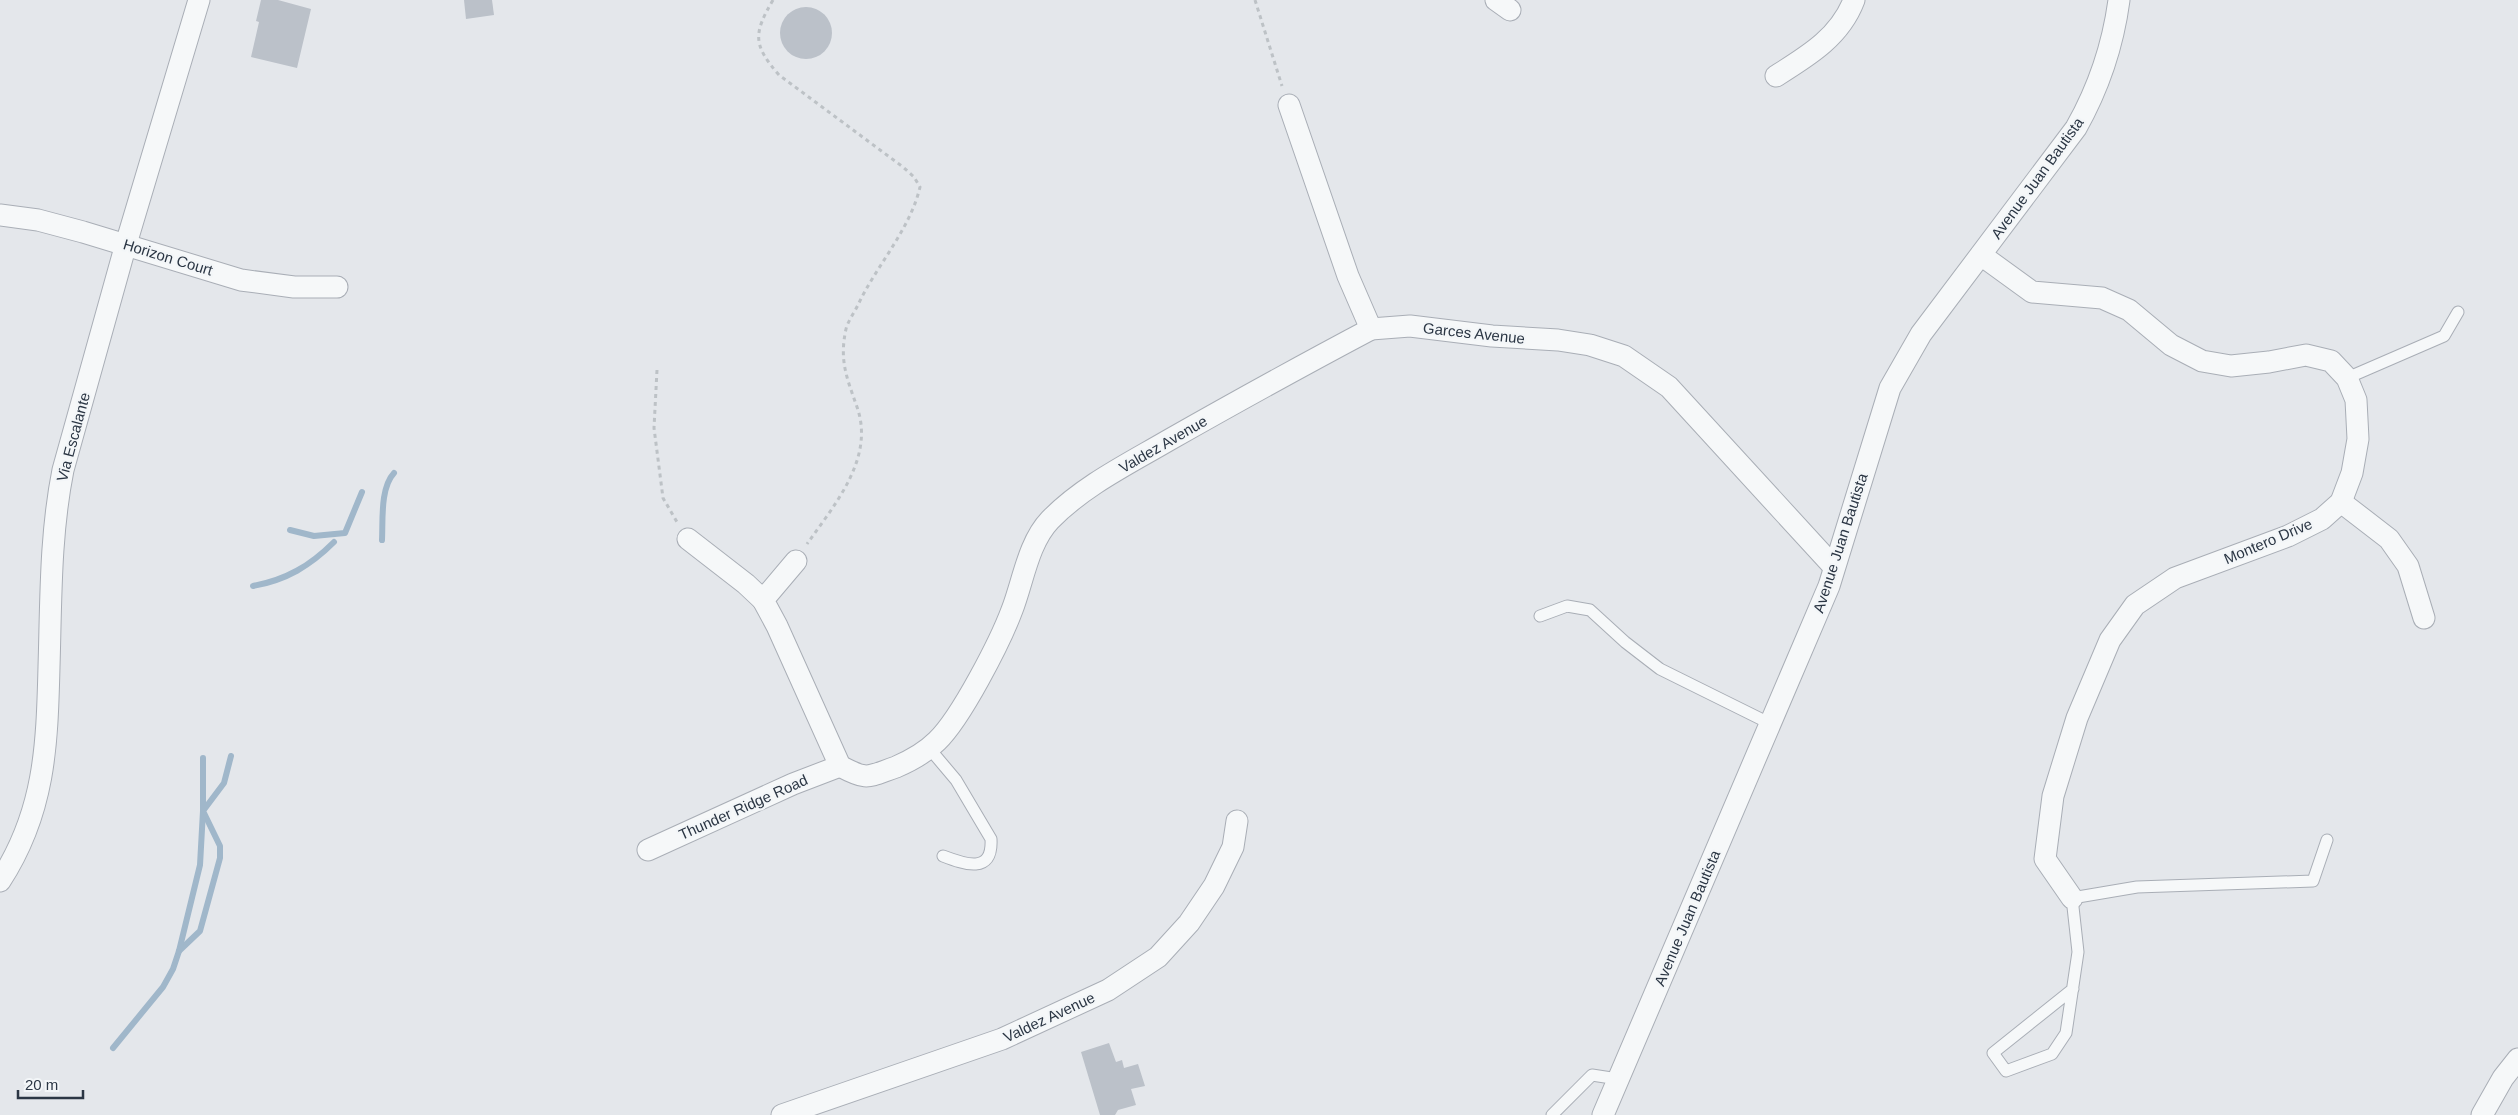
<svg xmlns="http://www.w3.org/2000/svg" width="2518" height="1115" viewBox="0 0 2518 1115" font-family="Arial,sans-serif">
<rect width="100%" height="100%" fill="#e4e7eb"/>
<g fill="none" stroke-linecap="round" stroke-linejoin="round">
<g stroke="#a0b7ca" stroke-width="6">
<path d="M 290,530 L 314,536 L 345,533 L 362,492"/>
<path d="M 382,540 C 383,521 380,488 394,473"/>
<path d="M 253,586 C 286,580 310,566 334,542"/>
<path d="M 179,951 L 200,931 L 220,858 L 220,846 L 203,811 L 224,783 L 231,756"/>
<path d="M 113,1048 L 163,987 L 173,969 L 179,951 L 200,865 L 203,811 L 203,758"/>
</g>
</g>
<g fill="#bbc1c9">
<path d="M 261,0 L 278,0 L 311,9 L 297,68 L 251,57 L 259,22 L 256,21 Z"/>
<path d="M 464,0 L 492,0 L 494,15 L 466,19 Z"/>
<circle cx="806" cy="33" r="26"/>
<path d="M 1109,1043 L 1116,1062 L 1122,1060 L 1124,1068 L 1138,1064 L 1145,1086 L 1131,1089 L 1136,1105 L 1118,1110 L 1115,1115 L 1100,1115 L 1081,1052 Z"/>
</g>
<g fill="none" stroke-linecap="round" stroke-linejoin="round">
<g stroke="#a9aeb6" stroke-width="13">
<g id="lane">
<path d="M 2347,378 L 2444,336 L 2458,312"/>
<path d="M 1540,616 L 1567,606 L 1590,610 L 1625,642 L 1660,669 L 1771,724"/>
<path d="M 929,748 L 956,780 L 991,839 C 993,875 964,864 943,856"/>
<path d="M 2073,989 L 1993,1053 L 2006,1071 L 2052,1054 L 2066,1033 L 2078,952 L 2072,898 L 2137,887 L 2313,881 L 2327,840"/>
<path d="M 1552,1115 L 1592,1075 L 1618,1079"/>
</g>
</g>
<g stroke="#a9aeb6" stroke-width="23">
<g id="street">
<path d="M 1496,0 L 1510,10"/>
<path d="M 1776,76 C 1808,56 1840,37 1854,0"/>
<path d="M 1289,105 L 1348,276 L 1371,329 L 1410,326 L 1492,336 L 1558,340 L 1590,345 L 1624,356 L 1669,387 L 1834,567"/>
<path d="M 0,215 L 38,220 L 83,232 L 241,280 L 294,287 L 337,287"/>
<path d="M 1981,255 L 2032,292 L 2102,298 L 2129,310 L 2171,345 L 2202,361 L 2231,366 L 2269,362 L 2306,355 L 2331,361 L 2347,378 L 2356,400 L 2358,439 L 2352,473 L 2341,502 L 2322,519 L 2288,536 L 2175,578 L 2135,605 L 2110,640 L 2077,718 L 2053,796 L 2045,859 L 2072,898"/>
<path d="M 2341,502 L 2389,539 L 2408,566 L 2424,618"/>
<path d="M 688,539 L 746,584 L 763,600"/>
<path d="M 796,561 L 763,600 L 777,626 L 840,766 C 868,781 867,777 896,767 C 910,761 926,752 937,741 C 961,718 1000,642 1012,610 C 1023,582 1028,543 1050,520 C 1083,486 1128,464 1169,440 C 1236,402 1303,365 1371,329"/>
<path d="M 648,850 L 793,784 L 840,766"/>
<path d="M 0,881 C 45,812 47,746 49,667 C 51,601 50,535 63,470 L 126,244 L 199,0"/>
<path d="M 782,1115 L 1002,1039 L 1108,990 L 1158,957 L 1189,923 L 1214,886 L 1233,847 L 1237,821"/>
<path d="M 1603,1115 L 1829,586 L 1890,388 L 1921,334 L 2076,128 C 2098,89 2113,45 2119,0"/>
<path d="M 2482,1115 L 2503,1078 L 2518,1059"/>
</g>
</g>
<g stroke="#bdc2c6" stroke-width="3" stroke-dasharray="4 4" stroke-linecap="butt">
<path d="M 773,0 C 753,34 753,45 779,75 L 903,167 L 914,177 L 920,187 C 910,230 876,266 858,305 C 854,313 848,321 846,329 C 839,361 847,378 857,407 C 875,458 835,504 807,544"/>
<path d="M 1255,0 L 1282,86"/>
<path d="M 657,370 L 654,428 L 663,498 L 677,522"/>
</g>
<use href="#lane" stroke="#f6f8f9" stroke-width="11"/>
<use href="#street" stroke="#f6f8f9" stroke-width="21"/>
</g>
<g text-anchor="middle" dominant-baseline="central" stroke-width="4.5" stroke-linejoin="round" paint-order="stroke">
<g font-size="15" fill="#2b3644" stroke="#f3f6f8">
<text transform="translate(2037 178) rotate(-54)">Avenue Juan Bautista</text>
<text transform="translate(168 257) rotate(17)">Horizon Court</text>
<text transform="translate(1474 333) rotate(6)">Garces Avenue</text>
<text transform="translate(73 437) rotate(-75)">Via Escalante</text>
<text transform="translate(1163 444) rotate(-30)">Valdez Avenue</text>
<text transform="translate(2268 541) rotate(-23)">Montero Drive</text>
<text transform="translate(1840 543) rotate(-72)">Avenue Juan Bautista</text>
<text transform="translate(743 807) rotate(-24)">Thunder Ridge Road</text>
<text transform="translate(1687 918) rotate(-67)">Avenue Juan Bautista</text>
<text transform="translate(1049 1017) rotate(-25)">Valdez Avenue</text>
</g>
</g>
<path d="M18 1090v8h65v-8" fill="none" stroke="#2b3644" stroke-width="2.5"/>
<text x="25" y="1090" font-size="15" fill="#2b3644" stroke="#f3f6f8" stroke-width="4" paint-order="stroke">20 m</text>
</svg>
